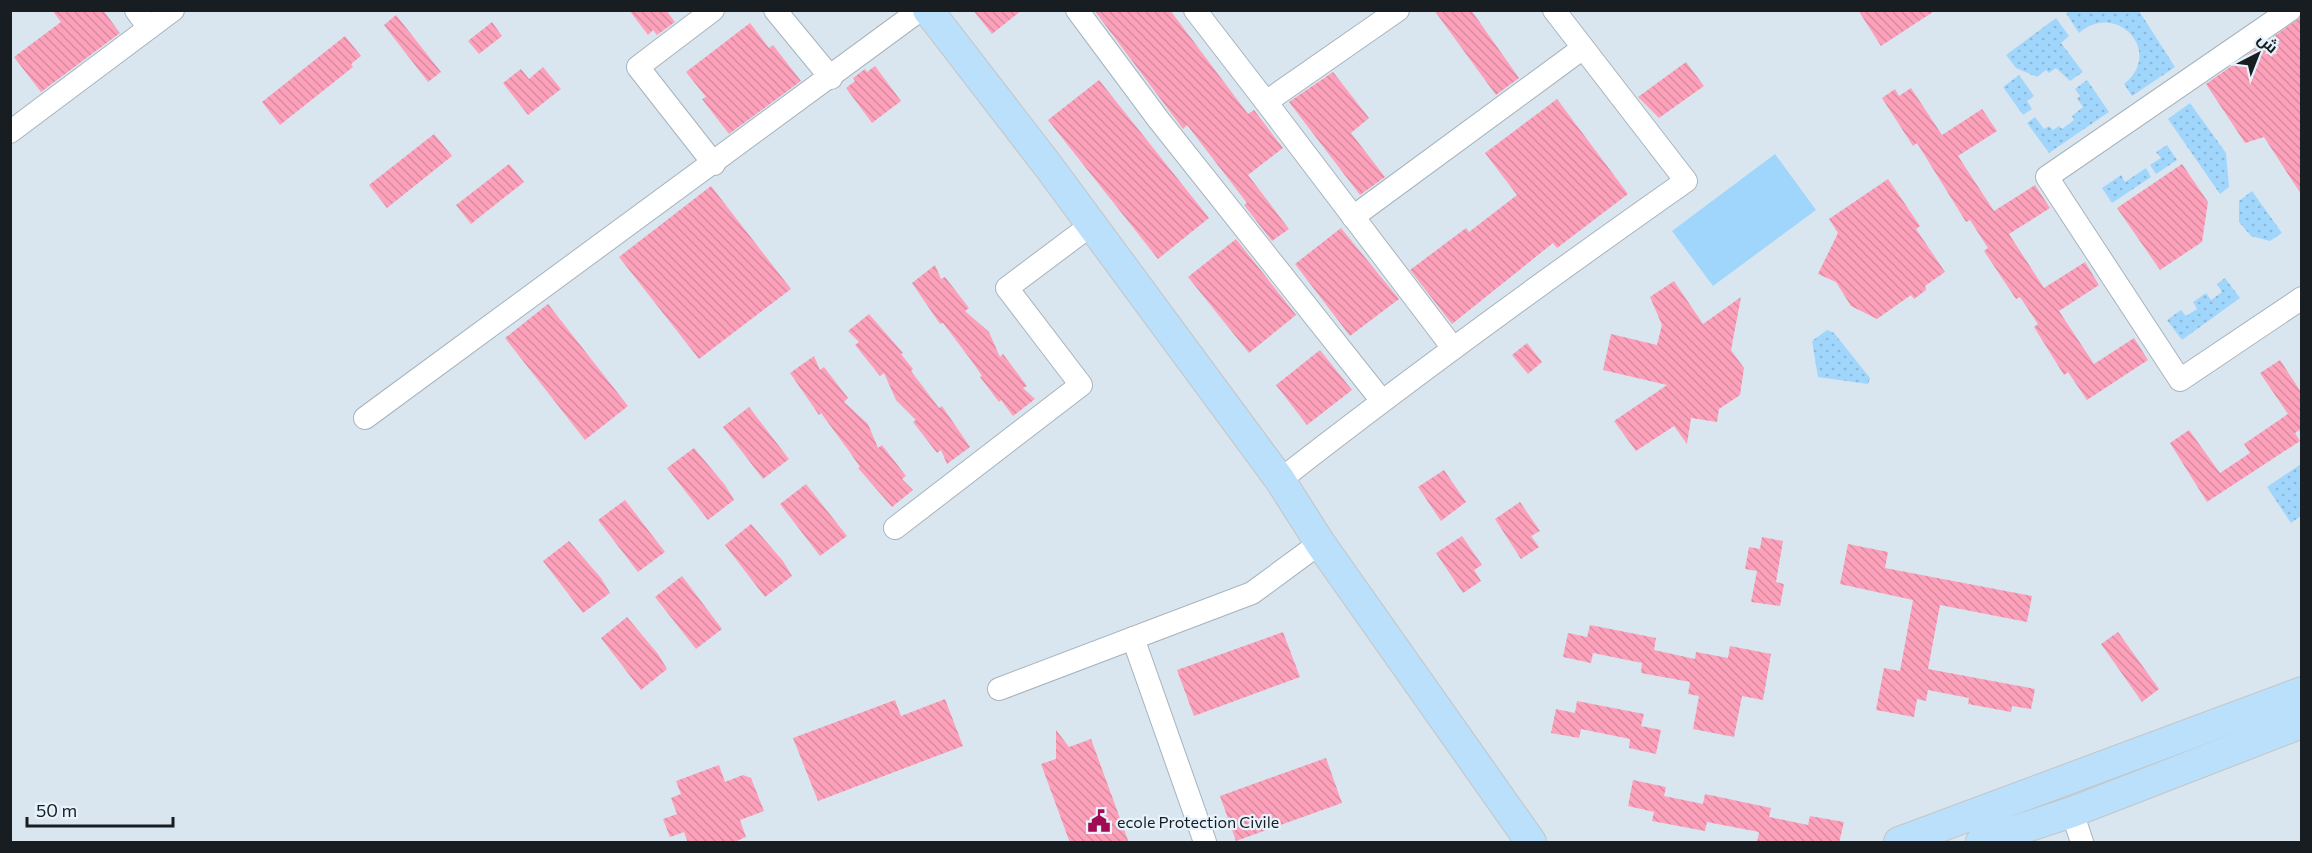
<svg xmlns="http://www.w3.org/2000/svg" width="2312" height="853" viewBox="0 0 2312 853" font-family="Commissioner,Cairo,sans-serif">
<defs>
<pattern id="grass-dots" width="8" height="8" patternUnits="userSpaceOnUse" patternTransform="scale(1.5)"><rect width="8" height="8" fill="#a1d6fc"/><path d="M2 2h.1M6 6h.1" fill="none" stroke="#8ab7d8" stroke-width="1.8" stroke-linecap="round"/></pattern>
<pattern id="building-back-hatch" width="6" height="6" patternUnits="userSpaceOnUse" patternTransform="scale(1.5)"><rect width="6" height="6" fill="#fda1bb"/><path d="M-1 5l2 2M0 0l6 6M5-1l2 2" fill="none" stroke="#d88aa0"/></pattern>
</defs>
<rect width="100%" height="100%" fill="#d9e6f0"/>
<g fill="url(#grass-dots)">
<path d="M 2070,11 L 2139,11 L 2175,67 L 2132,96 L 2124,84 C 2165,52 2116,0 2079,33 L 2066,13 Z"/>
<path d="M 2056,18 L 2069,36 L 2061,43 L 2083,72 L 2070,81 L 2056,68 L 2049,73 L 2046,70 L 2037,77 L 2016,68 L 2006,55 Z"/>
<path d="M 2019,75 L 2034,96 L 2027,101 L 2032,109 L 2023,115 L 2003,87 Z"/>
<path d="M 2087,80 L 2109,112 L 2049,153 L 2027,123 L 2035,117 L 2044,129 L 2049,126 L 2053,130 L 2059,126 L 2062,129 L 2074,120 L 2072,116 L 2083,107 L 2077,98 L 2080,96 L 2075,89 Z"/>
<path d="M 2190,103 L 2226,153 L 2229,187 L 2220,194 L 2168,119 Z"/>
<path d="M 2167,145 L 2177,160 L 2156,174 L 2150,165 L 2161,158 L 2156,152 Z"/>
<path d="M 2146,168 L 2151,177 L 2112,203 L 2102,188 L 2121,175 L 2125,182 Z"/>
<path d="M 2252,191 L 2282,233 L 2270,241 L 2251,236 L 2239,222 L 2239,201 Z"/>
<path d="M 2225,278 L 2240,298 L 2182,340 L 2167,320 L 2181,310 L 2186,316 L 2197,309 L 2193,302 L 2206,293 L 2211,300 L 2222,292 L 2217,284 Z"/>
<path d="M 1827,330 L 1834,333 L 1870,378 L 1868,384 L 1818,377 L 1812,341 Z"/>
<path d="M 2301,464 L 2301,516 L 2291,523 L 2267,487 Z"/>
</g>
<path fill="#a1d6fc" d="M 1775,154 L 1816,210 L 1713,286 L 1672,231 Z"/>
<g fill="url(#building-back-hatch)">
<path d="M 52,10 L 103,10 L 120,33 L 41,92 L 14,57 L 61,22 Z"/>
<path d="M 629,10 L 666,10 L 675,22 L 657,35 L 653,30 L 648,35 Z"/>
<path d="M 973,10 L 1022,10 L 992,34 Z"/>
<path d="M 1094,10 L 1170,10 L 1248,114 L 1254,110 L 1283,148 L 1248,175 L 1289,229 L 1272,241 L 1244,205 L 1247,203 L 1187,125 L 1183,129 Z"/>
<path d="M 1434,10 L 1471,10 L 1519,78 L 1496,95 Z"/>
<path d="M 1858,10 L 1936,10 L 1881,46 Z"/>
<path d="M 396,15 L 441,72 L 428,82 L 384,25 Z"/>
<path d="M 2301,17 L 2301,194 L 2264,137 L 2245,143 L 2206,84 Z"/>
<path d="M 492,22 L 502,36 L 479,54 L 468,41 Z"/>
<path d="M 750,23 L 769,48 L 773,45 L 801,81 L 729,134 L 702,99 L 706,97 L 686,72 Z"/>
<path d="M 345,36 L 361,56 L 351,64 L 353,67 L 280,125 L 262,102 Z"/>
<path d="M 1686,62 L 1704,86 L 1659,118 L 1638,97 Z"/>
<path d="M 875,66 L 901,101 L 872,123 L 846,88 L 855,81 L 853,78 L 865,69 L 867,72 Z"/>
<path d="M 543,67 L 561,89 L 528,115 L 503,83 L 521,69 L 529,79 Z"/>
<path d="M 1333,72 L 1369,118 L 1351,133 L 1385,177 L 1360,195 L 1289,102 Z"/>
<path d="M 1099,80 L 1209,218 L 1158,259 L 1048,120 Z"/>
<path d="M 1911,88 L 1942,135 L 1982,109 L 1997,131 L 1958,156 L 1994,211 L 2035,185 L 2050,208 L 2009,234 L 2044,288 L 2085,262 L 2099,285 L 2059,311 L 2094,364 L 2134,338 L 2148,360 L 2087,400 L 2068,372 L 2064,375 L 2034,327 L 2038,324 L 2020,297 L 2016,299 L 1984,251 L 1988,248 L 1970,220 L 1966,222 L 1917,143 L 1913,146 L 1882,98 L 1895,89 L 1899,96 Z"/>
<path d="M 1557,99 L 1628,194 L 1557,248 L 1553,243 L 1452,324 L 1410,270 L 1466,228 L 1469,232 L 1517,195 L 1485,153 Z"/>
<path d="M 434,134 L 452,156 L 387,208 L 369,185 Z"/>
<path d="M 509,164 L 524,182 L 471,224 L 456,205 Z"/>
<path d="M 2182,164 L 2208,202 L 2202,242 L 2160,270 L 2117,208 Z"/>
<path d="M 1888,179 L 1920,226 L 1916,229 L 1945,272 L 1925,286 L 1926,290 L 1914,299 L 1911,295 L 1877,319 L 1851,306 L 1836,282 L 1818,274 L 1838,233 L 1829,219 Z"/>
<path d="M 711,186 L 791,289 L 699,359 L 619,257 Z"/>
<path d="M 1341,228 L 1399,299 L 1350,336 L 1295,264 Z"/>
<path d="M 1236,239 L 1296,315 L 1249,353 L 1188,277 Z"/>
<path d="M 935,265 L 941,279 L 945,277 L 969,308 L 965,311 L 989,332 L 1000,357 L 1003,354 L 1027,386 L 1023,388 L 1035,399 L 1013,416 L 1001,400 L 999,402 L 980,377 L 982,376 L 971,360 L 943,323 L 940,324 L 912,283 Z"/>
<path d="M 1674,281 L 1703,324 L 1741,297 L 1731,350 L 1744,368 L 1740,395 L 1719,409 L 1717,422 L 1691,418 L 1687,444 L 1674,426 L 1636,451 L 1614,421 L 1667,385 L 1603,370 L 1611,334 L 1657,345 L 1662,325 L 1650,297 Z"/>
<path d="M 548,304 L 628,406 L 585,440 L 505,338 Z"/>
<path d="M 869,314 L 903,353 L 901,354 L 913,369 L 911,371 L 939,408 L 942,406 L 970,447 L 947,464 L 941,450 L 937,453 L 913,422 L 916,420 L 896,400 L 884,373 L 880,376 L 855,345 L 859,342 L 848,331 Z"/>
<path d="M 1527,343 L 1542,362 L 1528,374 L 1512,355 Z"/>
<path d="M 1320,350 L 1352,390 L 1307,425 L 1276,385 Z"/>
<path d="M 814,356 L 820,370 L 824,367 L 848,398 L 844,402 L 868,424 L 878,448 L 882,445 L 906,476 L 902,479 L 913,490 L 892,507 L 858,468 L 860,467 L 849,451 L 821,413 L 819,415 L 790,373 Z"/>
<path d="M 2280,360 L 2301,392 L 2301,434 L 2299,430 L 2295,433 L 2300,441 L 2207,502 L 2170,443 L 2189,430 L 2220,473 L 2250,453 L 2244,444 L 2288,414 L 2260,373 Z"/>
<path d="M 749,407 L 789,459 L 763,479 L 723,427 Z"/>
<path d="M 694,448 L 725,485 L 734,500 L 708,520 L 667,468 Z"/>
<path d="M 1444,470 L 1466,502 L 1441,521 L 1418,487 Z"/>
<path d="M 806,484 L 847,536 L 820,556 L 780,504 Z"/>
<path d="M 625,500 L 665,552 L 638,572 L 598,520 Z"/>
<path d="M 1520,502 L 1540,531 L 1531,536 L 1539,547 L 1521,559 L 1495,519 Z"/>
<path d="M 751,524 L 783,561 L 792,576 L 765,597 L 725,545 Z"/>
<path d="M 1462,536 L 1482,565 L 1474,570 L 1481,581 L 1463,593 L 1436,553 Z"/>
<path d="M 1762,537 L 1783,541 L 1776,582 L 1784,584 L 1780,606 L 1751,602 L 1757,571 L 1745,569 L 1749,547 L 1760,549 Z"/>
<path d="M 569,541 L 601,578 L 610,593 L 583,613 L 543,561 Z"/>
<path d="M 1848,544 L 1888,552 L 1885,568 L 2032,596 L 2027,622 L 1940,605 L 1928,669 L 2035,689 L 2031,709 L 2012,706 L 2011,712 L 1968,704 L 1969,698 L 1928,690 L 1926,701 L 1917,699 L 1914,717 L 1876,710 L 1884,668 L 1900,671 L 1913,600 L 1840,584 Z"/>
<path d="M 682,576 L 722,629 L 696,649 L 655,597 Z"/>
<path d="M 627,617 L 658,654 L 667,669 L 641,690 L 601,638 Z"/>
<path d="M 1590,625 L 1656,638 L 1654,650 L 1695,659 L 1696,652 L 1728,658 L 1730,646 L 1771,654 L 1763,700 L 1742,696 L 1734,737 L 1693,729 L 1699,696 L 1688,694 L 1690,682 L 1641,673 L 1642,663 L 1593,653 L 1591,663 L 1563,657 L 1568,633 L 1587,637 Z"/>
<path d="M 1283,632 L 1300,677 L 1194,716 L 1177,670 Z"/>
<path d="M 2118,632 L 2159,689 L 2142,702 L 2101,644 Z"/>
<path d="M 945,699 L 963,746 L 818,801 L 793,738 L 895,700 L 901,716 Z"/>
<path d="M 1577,701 L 1644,714 L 1641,726 L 1661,730 L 1656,754 L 1629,748 L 1630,739 L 1581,729 L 1579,738 L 1551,733 L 1556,709 L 1575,713 Z"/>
<path d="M 1056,730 L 1069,747 L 1091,739 L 1129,843 L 1070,843 L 1041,764 L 1056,759 Z"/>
<path d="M 1326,758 L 1342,803 L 1236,841 L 1220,796 Z"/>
<path d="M 719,765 L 725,782 L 743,775 L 751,778 L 764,811 L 740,820 L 746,837 L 732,843 L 688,843 L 684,832 L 670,837 L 663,819 L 677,814 L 671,798 L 681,794 L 676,781 Z"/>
<path d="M 1633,780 L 1666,787 L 1664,796 L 1703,804 L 1705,794 L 1771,808 L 1769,817 L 1808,825 L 1810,816 L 1844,822 L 1839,843 L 1757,843 L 1759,832 L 1707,822 L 1705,831 L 1652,821 L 1654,812 L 1628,806 Z"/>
</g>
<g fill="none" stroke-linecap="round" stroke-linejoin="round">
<g stroke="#a7b3bd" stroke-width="24">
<g id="minor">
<path d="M 713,10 L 638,67 L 714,164"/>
<path d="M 775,10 L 831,78"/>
<path d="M 1077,10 L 1158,119 L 1382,401"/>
<path d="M 1195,10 L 1266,102 L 1398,10"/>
<path d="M 2290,10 L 2047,177 L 2180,380 L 2302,298"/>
<path d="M 149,28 L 173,10"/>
<path d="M 1266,102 L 1453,348"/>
<path d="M 10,132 L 149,28 L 136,10"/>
<path d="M 1353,217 L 1583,48"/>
<path d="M 365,418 L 920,10"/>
<path d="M 1280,480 C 1413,376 1548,278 1686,181 L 1554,10"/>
<path d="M 895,528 L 1081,385 L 1007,288 L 1091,225"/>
<path d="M 1133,638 L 1205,842"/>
<path d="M 999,689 L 1252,593 L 1320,543"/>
<path d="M 2072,812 L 2082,842"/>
</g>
</g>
<g stroke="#c3c4c5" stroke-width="32">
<g id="major">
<path d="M 928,10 L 1049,167 L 1280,480 L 1320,543 L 1531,842"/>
<path d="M 1899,842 L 2302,692"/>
<path d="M 1981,842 L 2072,812 L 2302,723"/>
</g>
</g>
<use href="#minor" stroke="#fff" stroke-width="22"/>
<use href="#major" stroke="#bbe0fb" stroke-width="30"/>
</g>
<defs>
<g id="civic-bare" transform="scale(1.8)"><path d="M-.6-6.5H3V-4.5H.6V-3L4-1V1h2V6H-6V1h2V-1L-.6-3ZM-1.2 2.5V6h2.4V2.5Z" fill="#a00b51" stroke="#e6f3fd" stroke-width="2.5" paint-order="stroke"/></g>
</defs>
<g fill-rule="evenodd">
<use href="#civic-bare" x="1099" y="821"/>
</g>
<g text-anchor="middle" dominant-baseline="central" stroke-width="4.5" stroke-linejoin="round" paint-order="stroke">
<g font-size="16" fill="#181d21" stroke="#e6f3fd" text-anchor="start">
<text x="1117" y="821">ecole Protection Civile</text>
</g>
</g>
<rect width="2312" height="853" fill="none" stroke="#181d21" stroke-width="24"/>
<g transform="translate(2258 54) rotate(42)" stroke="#e6f3fd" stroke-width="4.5" paint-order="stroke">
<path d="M0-4.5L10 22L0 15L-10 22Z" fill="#181d21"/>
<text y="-9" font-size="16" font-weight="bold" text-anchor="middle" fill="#181d21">ش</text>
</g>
<path d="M27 817v9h146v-9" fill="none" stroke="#181d21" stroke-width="3"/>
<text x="36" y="817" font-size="18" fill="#181d21" stroke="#e6f3fd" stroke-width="4.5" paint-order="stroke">50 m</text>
</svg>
